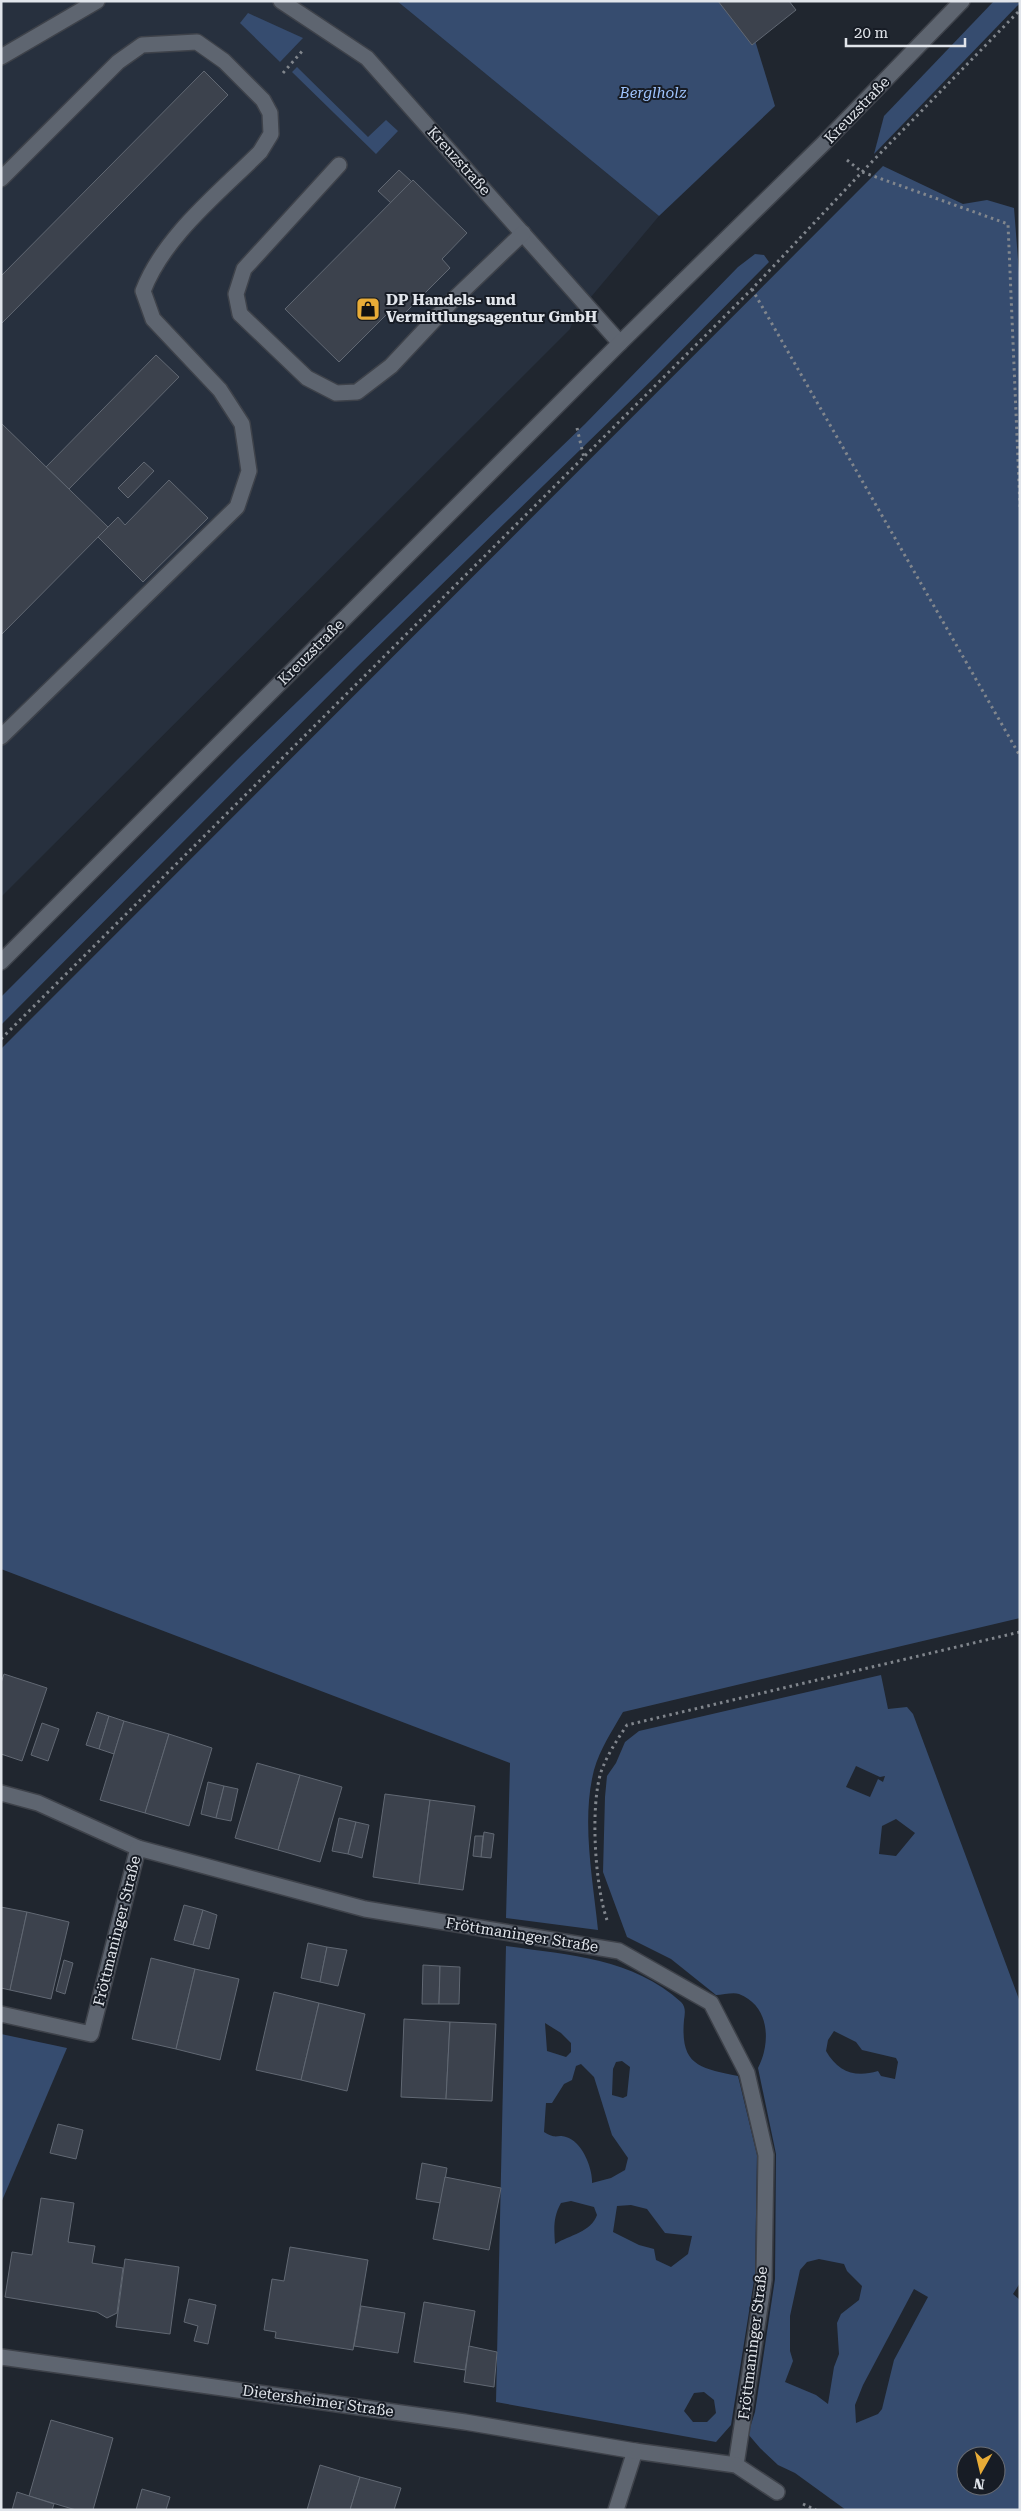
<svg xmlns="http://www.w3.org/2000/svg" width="1021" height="2511" viewBox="0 0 1021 2511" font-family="'Roboto Serif',serif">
<rect width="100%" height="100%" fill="#20262f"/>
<path fill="#27303e" d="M 1,1 L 397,1 L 659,216 L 575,316 L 570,329 L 1,897 Z"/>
<g fill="#364c6f" fill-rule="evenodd">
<path d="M 397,1 L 743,1 L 775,106 L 659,216 Z"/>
<path d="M 994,1 L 1020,3 L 874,154 L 884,116 Z"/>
<path d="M 248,13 L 303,38 L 280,62 L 240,23 Z"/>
<path d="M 297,67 L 368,137 L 386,120 L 398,131 L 376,154 L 292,72 Z"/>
<path d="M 883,166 L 963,204 L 987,200 L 1014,208 L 1020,285 L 1020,1618 L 623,1712 C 612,1731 600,1749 594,1770 C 581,1821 593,1879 598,1930 L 506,1918 L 510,1763 L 1,1569 L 1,1049 Z"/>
<path d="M 755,254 L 764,255 L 769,262 L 656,376 L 358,666 L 1,1025 L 1,997 L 238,759 L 585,424 L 738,267 Z"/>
<path d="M 881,1675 L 888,1709 L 907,1707 L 913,1714 L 1020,2002 L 1020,2283 L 1013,2294 L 1020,2300 L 1020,2510 L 846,2510 L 795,2473 L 778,2465 L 760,2448 L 748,2434 L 755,2412 L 775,2279 L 776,2154 L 758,2068 C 771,2043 770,2006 739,1994 C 733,1992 723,1995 716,1995 L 671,1959 L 627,1937 L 603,1872 L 605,1797 L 607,1776 L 616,1763 L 625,1742 L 639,1731 ZM 856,1766 L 880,1777 L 885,1776 L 883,1782 L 878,1779 L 870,1797 L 846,1787 ZM 896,1819 L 915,1833 L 896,1856 L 879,1854 L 882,1826 ZM 834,2031 L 856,2042 L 862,2050 L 896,2058 L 898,2062 L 895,2079 L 881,2076 L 878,2071 C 855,2078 838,2072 826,2051 L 828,2040 ZM 819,2259 L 844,2264 L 847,2271 L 862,2286 L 859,2300 L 841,2314 L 837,2323 L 839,2354 L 834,2367 L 828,2404 L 816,2395 L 785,2382 L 793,2361 L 790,2351 L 790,2316 L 800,2270 L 807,2262 ZM 914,2289 L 928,2297 L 894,2360 L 882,2409 L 878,2414 L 856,2423 L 855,2405 L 863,2385 ZM 966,2456 L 996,2456 L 996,2486 L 966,2486 Z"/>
<path d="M 506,1946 C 568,1955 633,1958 681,2002 C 686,2007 685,2013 684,2020 C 680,2066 700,2068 738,2076 L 757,2155 L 755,2274 L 731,2425 L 716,2442 L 496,2402 ZM 545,2023 L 561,2033 L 571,2043 L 571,2052 L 566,2057 L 547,2051 ZM 622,2061 L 630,2067 L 627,2096 L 623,2098 L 612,2095 L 613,2069 L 616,2062 ZM 581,2064 L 594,2077 L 612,2135 L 628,2158 L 625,2170 L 611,2178 L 592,2183 C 593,2169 582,2141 566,2137 C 556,2134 557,2140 544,2132 L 546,2103 L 552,2103 L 564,2084 L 572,2080 L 576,2066 ZM 571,2201 L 594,2207 L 597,2215 C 591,2232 570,2235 555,2244 C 554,2229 553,2217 561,2203 ZM 631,2205 L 647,2209 L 665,2233 L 692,2236 L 688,2254 L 671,2267 L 656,2260 L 654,2249 L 639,2245 L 613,2232 L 617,2206 ZM 704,2392 L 714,2400 L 716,2413 L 707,2422 L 693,2422 L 684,2411 L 694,2393 Z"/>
<path d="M 1,2034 L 67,2048 L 1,2203 Z"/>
</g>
<g fill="#3c424d" stroke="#616873">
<path d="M 718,1 L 789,1 L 796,10 L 752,45 Z"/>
<path d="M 204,71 L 228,95 L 1,324 L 1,276 Z"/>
<path d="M 399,170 L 412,182 L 391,203 L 378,191 Z"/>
<path d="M 413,180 L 467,233 L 442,259 L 450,268 L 400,318 L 391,310 L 339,362 L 285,309 Z"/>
<path d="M 156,355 L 179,377 L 69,489 L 46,467 Z"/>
<path d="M 1,423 L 108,527 L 1,635 Z"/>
<path d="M 144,462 L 154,471 L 128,498 L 118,488 Z"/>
<path d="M 169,480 L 208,518 L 143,582 L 98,537 L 118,517 L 125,525 Z"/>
<path d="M 4,1674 L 47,1688 L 22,1761 L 1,1754 L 1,1683 Z"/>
<path d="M 97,1712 L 109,1716 L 99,1749 L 86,1745 Z"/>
<path d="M 109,1716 L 124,1721 L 114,1754 L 99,1749 Z"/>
<path d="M 124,1721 L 169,1734 L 145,1813 L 100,1800 Z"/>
<path d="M 42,1723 L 59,1729 L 48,1761 L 31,1755 Z"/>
<path d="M 169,1734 L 212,1748 L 189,1826 L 145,1813 Z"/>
<path d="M 257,1763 L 300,1775 L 278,1850 L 235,1838 Z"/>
<path d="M 300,1775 L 342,1787 L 320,1862 L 278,1850 Z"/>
<path d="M 208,1782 L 224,1786 L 216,1818 L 201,1814 Z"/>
<path d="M 224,1786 L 238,1789 L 231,1821 L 216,1818 Z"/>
<path d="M 385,1794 L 430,1800 L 419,1884 L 373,1877 Z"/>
<path d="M 430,1800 L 475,1806 L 463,1890 L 419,1884 Z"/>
<path d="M 339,1818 L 356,1822 L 348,1854 L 332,1851 Z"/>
<path d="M 356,1822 L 369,1825 L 362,1858 L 348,1854 Z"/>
<path d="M 484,1832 L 494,1834 L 491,1858 L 481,1857 Z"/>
<path d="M 475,1836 L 483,1836 L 481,1857 L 473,1856 Z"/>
<path d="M 184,1905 L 203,1910 L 193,1945 L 174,1940 Z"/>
<path d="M 1,1907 L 27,1912 L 10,1990 L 1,1988 Z"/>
<path d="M 203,1910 L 217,1915 L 209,1949 L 193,1945 Z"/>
<path d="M 27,1912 L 69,1922 L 51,1999 L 10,1990 Z"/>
<path d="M 308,1943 L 327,1947 L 320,1982 L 301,1978 Z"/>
<path d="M 327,1947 L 347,1950 L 338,1986 L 320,1982 Z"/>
<path d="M 151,1958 L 195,1969 L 176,2049 L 132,2039 Z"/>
<path d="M 64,1960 L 73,1963 L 65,1994 L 56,1991 Z"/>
<path d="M 423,1965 L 440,1966 L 439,2004 L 422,2004 Z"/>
<path d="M 440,1966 L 460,1967 L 459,2004 L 439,2004 Z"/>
<path d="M 195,1969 L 239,1979 L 220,2060 L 176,2049 Z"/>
<path d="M 274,1992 L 319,2003 L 301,2080 L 256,2070 Z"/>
<path d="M 319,2003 L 365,2014 L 347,2091 L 301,2080 Z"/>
<path d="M 404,2019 L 450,2022 L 446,2099 L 401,2097 Z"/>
<path d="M 450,2022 L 496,2024 L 492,2101 L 446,2099 Z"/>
<path d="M 58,2124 L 83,2130 L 76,2159 L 50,2153 Z"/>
<path d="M 422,2163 L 447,2168 L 441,2203 L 416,2199 Z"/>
<path d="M 445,2177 L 501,2188 L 489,2250 L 433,2239 Z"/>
<path d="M 41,2198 L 74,2203 L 68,2242 L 95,2246 L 92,2263 L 123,2268 L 117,2313 L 107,2318 L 97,2312 L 5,2297 L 12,2252 L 32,2255 Z"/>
<path d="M 290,2247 L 368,2260 L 353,2350 L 275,2338 L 276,2332 L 264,2330 L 272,2279 L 284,2281 Z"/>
<path d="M 125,2259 L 179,2267 L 170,2334 L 116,2327 Z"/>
<path d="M 189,2299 L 216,2305 L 208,2344 L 194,2341 L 198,2326 L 184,2322 Z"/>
<path d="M 424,2302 L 475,2311 L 465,2370 L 414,2362 Z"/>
<path d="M 361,2306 L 405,2313 L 398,2353 L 354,2346 Z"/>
<path d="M 469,2346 L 497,2352 L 494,2387 L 464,2382 Z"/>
<path d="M 51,2420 L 113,2438 L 93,2510 L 76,2510 L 29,2496 Z"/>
<path d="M 320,2465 L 360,2477 L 350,2510 L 307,2510 Z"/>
<path d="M 360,2477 L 401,2488 L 394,2510 L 350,2510 Z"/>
<path d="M 142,2489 L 170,2497 L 166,2510 L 136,2510 Z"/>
<path d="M 17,2492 L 54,2504 L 52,2510 L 12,2510 Z"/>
</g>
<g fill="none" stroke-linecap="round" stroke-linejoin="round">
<g stroke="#3e424a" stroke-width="18">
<g id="lane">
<path d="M 281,1 L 367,58 L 620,343"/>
<path d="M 1,57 L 97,1"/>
<path d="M 339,165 L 244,269 L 236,294 L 240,314 L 307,378 L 336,393 L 357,392 L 391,366 L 451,302 L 523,233"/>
<path d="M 1,179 L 118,62 L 142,45 L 197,42 L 224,61 L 263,100 L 270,113 L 271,134 L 260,152 C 219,193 164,236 143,291 L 153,319 L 220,390 L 242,424 L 249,471 L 237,507 L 1,737"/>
<path d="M 616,2510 L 635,2451"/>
</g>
</g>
<g stroke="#3e424a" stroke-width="18">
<g id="street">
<path d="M 1,1793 L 38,1803 L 138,1848"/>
<path d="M 1,2014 L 91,2034 L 138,1848 L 365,1909 L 619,1951 L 711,2003 L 747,2073 L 766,2155 L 764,2280 L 736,2465"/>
<path d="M 1,2357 L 465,2422 L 635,2451 L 736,2465 L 777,2492"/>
</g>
</g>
<g stroke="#3e424a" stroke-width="18">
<path id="secondary" d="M 1,962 L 620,343 L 824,143 L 962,1"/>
</g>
<g stroke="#81868d" stroke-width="3" stroke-dasharray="2.5 4" stroke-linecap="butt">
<path d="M 283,73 L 304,49"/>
<path d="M 847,160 L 862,172 L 1008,224 L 1020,507"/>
<path d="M 752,289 L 1020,756"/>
<path d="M 577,428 L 584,458"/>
<path d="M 1,1039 L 752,289 L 862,172 L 1020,10"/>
<path d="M 607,1920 C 595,1886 590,1807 601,1772 C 607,1755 617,1740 627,1725 L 1020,1632"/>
<path d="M 803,2504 L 816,2510"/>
</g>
<use href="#lane" stroke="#5e6570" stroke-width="15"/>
<use href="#street" stroke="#5e6570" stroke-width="15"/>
<use href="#secondary" stroke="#5e6570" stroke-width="15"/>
</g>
<defs>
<g id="shop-square" transform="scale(1.25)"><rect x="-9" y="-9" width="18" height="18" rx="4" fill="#e8ac37" stroke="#171c25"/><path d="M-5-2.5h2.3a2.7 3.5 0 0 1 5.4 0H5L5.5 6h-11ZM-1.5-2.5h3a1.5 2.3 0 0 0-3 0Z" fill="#111"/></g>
</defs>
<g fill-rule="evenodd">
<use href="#shop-square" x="368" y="309"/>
</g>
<g text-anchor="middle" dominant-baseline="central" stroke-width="4" stroke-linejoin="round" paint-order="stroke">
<g font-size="15" font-style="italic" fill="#9fc4fd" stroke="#171c25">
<text x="653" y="93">Berglholz</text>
</g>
<g font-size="15" fill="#e1e5eb" stroke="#171c25">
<text transform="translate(857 110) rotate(-46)">Kreuzstraße</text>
<text transform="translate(459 161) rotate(48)">Kreuzstraße</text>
<text transform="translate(311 652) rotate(-45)">Kreuzstraße</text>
<text transform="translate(117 1931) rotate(-76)">Fröttmaninger Straße</text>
<text transform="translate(522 1935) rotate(9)">Fröttmaninger Straße</text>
<text transform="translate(753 2343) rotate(-83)">Fröttmaninger Straße</text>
<text transform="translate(318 2401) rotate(8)">Dietersheimer Straße</text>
</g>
<g font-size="15" font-weight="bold" fill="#e1e5eb" stroke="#171c25" text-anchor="start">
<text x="386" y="300">DP Handels- und<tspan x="386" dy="17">Vermittlungsagentur GmbH</tspan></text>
</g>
</g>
<rect width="1021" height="2511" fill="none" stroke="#e1e5eb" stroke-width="5"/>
<g transform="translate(981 2471) rotate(188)"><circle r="24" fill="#171c25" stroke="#686c74"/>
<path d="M0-4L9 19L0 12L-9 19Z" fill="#e8ac37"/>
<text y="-8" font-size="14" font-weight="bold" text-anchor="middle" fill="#e1e5eb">N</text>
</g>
<path d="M846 38v8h119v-8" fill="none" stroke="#e1e5eb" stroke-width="2.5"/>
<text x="854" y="38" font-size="15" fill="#e1e5eb" stroke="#171c25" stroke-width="4" paint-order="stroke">20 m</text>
</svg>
